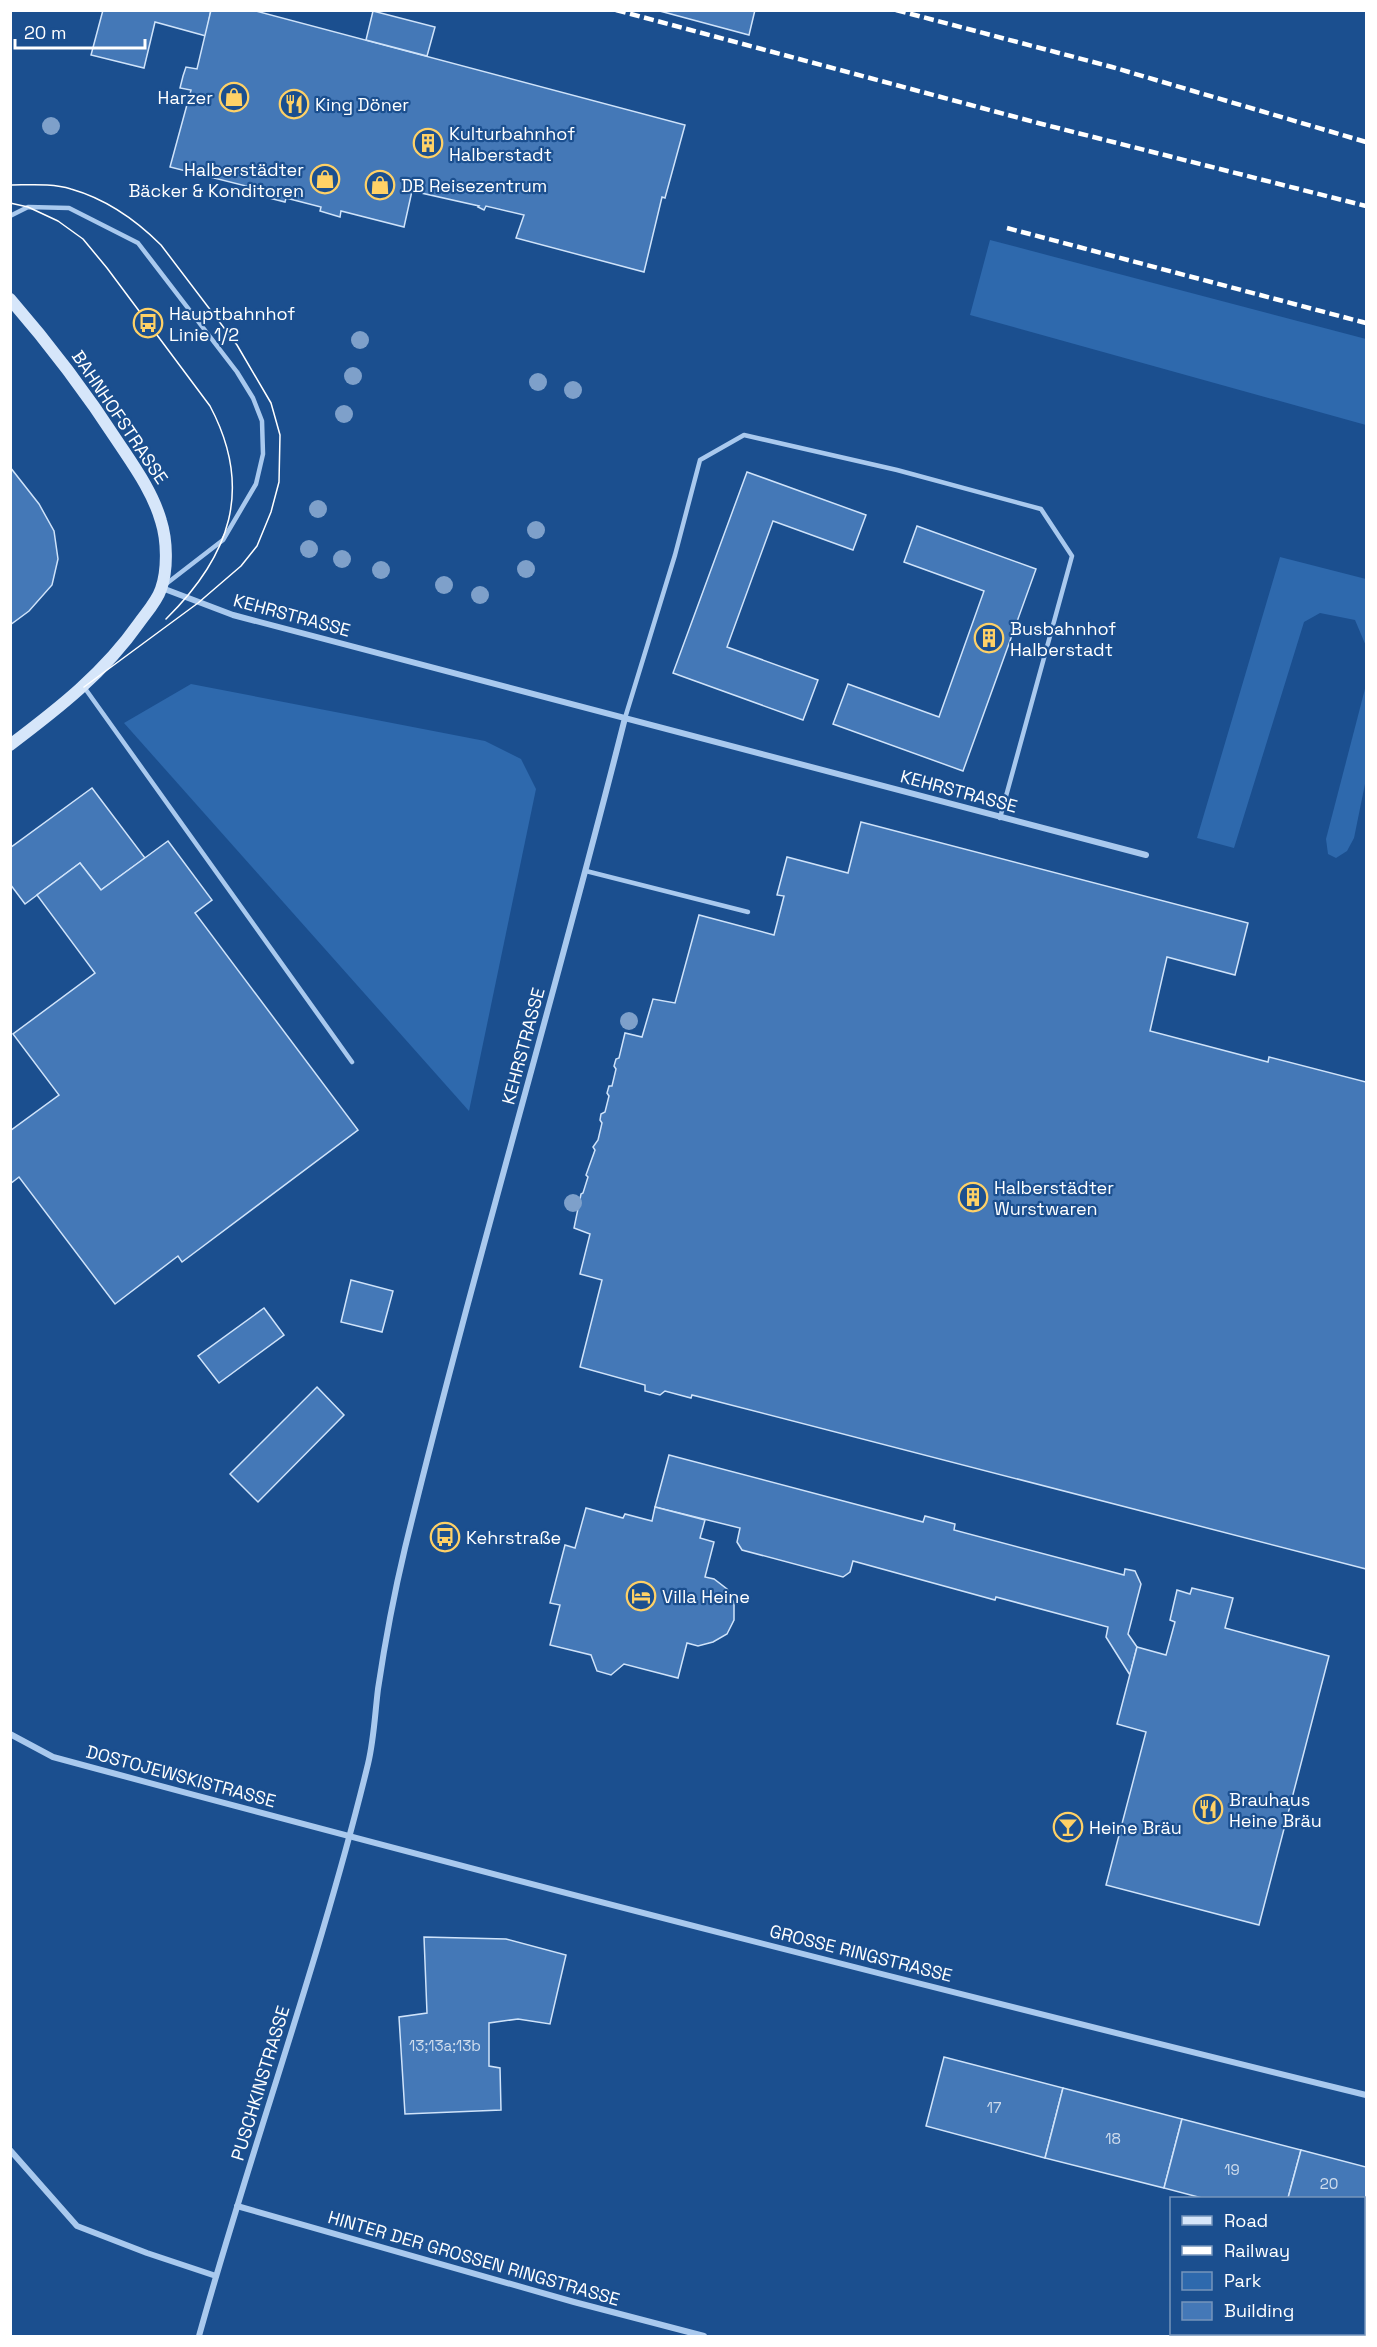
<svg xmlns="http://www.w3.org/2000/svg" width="1377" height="2347" viewBox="0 0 1377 2347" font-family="'Space Grotesk',sans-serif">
<rect width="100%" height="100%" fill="#1b4f8f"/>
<g fill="#2e69ad">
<path d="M 990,240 L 1366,339 L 1366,425 L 970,315 Z"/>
<path d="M 1280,557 L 1366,579 L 1366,646 L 1355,620 L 1320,613 L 1304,622 L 1234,848 L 1197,838 Z"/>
<path d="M 191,684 L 485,741 L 521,759 L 536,789 L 469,1111 L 124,723 Z"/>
<path d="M 1366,685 L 1366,779 L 1354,838 L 1347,851 L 1336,858 L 1328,854 L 1326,839 Z"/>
</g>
<g fill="#4478b7" stroke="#cfe3fa" stroke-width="1.5">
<path d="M 103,10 L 211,10 L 206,36 L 155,22 L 144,68 L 91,55 Z"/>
<path d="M 211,10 L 252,10 L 685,125 L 665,198 L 662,197 L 644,272 L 516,238 L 524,215 L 486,206 L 484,210 L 478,207 L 479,206 L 412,191 L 404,227 L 341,211 L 340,217 L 320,211 L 321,207 L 286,198 L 285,202 L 265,197 L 266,191 L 170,167 L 191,90 L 180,88 L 183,76 L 186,67 L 197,69 Z"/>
<path d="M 656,10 L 755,10 L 749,35 Z"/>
<path d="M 373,11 L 435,27 L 427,56 L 366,40 Z"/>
<path d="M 10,467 L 39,504 L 54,531 L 58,559 L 52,585 L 29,611 L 10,625 Z"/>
<path d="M 747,472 L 866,515 L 853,550 L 773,521 L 727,647 L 818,680 L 803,720 L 673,673 Z"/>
<path d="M 917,526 L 1036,569 L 963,771 L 833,724 L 848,684 L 939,717 L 984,591 L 904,562 Z"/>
<path d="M 92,788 L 145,858 L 101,890 L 80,863 L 25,904 L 10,884 L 10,848 Z"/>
<path d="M 861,822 L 1248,923 L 1235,975 L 1167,957 L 1150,1031 L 1268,1062 L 1269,1057 L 1366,1082 L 1366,1569 L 692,1395 L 691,1398 L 665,1391 L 660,1395 L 645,1391 L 645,1385 L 580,1367 L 602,1280 L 580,1274 L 590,1234 L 574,1228 L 581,1194 L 583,1193 L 588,1177 L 586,1175 L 595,1150 L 593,1147 L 598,1140 L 602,1123 L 600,1120 L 601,1114 L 605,1112 L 609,1096 L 607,1093 L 609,1086 L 612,1086 L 616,1069 L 614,1066 L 616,1059 L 619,1058 L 625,1033 L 642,1037 L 653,999 L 675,1003 L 699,915 L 774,935 L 784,896 L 777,895 L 787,857 L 848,873 Z"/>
<path d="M 168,841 L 212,900 L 195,913 L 358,1130 L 182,1262 L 178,1256 L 115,1304 L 19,1177 L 10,1184 L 10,1131 L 59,1095 L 13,1034 L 95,973 L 37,895 L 80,863 L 101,890 Z"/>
<path d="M 351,1280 L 393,1291 L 382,1332 L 341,1322 Z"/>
<path d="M 264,1308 L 284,1335 L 219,1383 L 198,1356 Z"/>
<path d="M 317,1387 L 344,1415 L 258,1502 L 230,1474 Z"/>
<path d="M 669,1455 L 923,1522 L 925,1516 L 955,1524 L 954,1530 L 1124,1575 L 1125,1569 L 1135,1571 L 1141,1584 L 1128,1634 L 1137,1647 L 1130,1675 L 1106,1637 L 1108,1627 L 996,1597 L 995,1600 L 853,1561 L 850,1572 L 843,1577 L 742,1550 L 737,1542 L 740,1528 L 655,1507 Z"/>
<path d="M 655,1507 L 705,1520 L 700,1538 L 714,1542 L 705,1577 L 714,1579 L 727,1589 L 734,1603 L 734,1620 L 727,1634 L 713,1642 L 698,1646 L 687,1643 L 678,1678 L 624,1664 L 611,1675 L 597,1671 L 591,1655 L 550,1645 L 560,1605 L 550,1603 L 565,1545 L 575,1548 L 586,1508 L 623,1518 L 625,1514 L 652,1521 Z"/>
<path d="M 1192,1588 L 1233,1598 L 1225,1628 L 1329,1656 L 1259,1925 L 1106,1885 L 1146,1732 L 1117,1724 L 1137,1647 L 1166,1655 L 1175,1622 L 1170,1620 L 1177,1590 L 1190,1594 Z"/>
<path d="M 424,1937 L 506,1939 L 566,1955 L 550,2024 L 518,2019 L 489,2023 L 489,2066 L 500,2068 L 501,2110 L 405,2114 L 399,2017 L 427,2013 Z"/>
<path d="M 944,2057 L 1063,2088 L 1045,2158 L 926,2126 Z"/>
<path d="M 1063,2088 L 1182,2119 L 1164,2188 L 1045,2158 Z"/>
<path d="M 1182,2119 L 1301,2150 L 1288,2198 L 1202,2198 L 1164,2188 Z"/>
<path d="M 1301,2150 L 1366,2167 L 1366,2241 L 1364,2241 L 1364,2198 L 1288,2198 Z"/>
</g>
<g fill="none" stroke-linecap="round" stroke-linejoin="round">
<g stroke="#a9c9ee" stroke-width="4.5">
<path d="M 10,216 L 28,207 L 69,208 L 138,243 L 237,372 L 253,398 L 262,421 L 263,454 L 256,484 L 223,540 L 166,584"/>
<path d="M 84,687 L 352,1062"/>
<path d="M 625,718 L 675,555 L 700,460 L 744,435 L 897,470 L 1041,509 L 1072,556 L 1000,818"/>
<path d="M 586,871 L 748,912"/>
</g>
<g stroke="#a9c9ee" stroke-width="6">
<path d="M 162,588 L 233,615 L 1146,855"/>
<path d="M 10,1734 L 53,1757 C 489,1875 927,1987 1366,2095"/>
<path d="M 10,2150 L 77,2226 L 147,2253 L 216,2276"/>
<path d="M 237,2206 L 574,2302 L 704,2336"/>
<path d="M 199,2336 C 252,2145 321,1957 368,1764 C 374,1739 375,1713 378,1689 C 385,1642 394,1594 405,1548 C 473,1270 555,996 625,718"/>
</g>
<path stroke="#d6e6fa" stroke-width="12" d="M 10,299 C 50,345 87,394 120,445 C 136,469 153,493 161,521 C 167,540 168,569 161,589 C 157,601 147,612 139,623 C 104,673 59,708 10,745"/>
<g stroke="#fff" stroke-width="1.5">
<path d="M 10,185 C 29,185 53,183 71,189 C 106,199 135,219 161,245 L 237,345 L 271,403 L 280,435 L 279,482 L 271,512 L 257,546 L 241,566 L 198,603 L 84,687"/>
<path d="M 10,203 L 28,207 L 58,221 L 83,239 L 107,268 L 210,406 C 254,489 230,556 166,619"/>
</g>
<g stroke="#fff" stroke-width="4.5" stroke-dasharray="10 4.5" stroke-linecap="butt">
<path d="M 616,10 L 1038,123 L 1366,206"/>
<path d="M 896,10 L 1112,67 L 1366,142"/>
<path d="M 1007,228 L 1366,323"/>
</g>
</g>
<g fill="#7ea0ca">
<circle cx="51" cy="126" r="9"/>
<circle cx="360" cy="340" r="9"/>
<circle cx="353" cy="376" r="9"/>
<circle cx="538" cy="382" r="9"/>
<circle cx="573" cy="390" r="9"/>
<circle cx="344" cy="414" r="9"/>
<circle cx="318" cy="509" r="9"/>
<circle cx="536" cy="530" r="9"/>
<circle cx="309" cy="549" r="9"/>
<circle cx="342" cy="559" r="9"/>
<circle cx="526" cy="569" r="9"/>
<circle cx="381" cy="570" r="9"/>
<circle cx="444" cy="585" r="9"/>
<circle cx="480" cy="595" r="9"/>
<circle cx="629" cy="1021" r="9"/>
<circle cx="573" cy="1203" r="9"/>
</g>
<defs>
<g id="shop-ring" transform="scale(1.5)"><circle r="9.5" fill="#1b4f8f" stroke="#ffd166" stroke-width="1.5"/><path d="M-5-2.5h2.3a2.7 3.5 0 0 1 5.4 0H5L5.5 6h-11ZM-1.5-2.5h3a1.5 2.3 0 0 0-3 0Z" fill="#ffd166"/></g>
<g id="restaurant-ring" transform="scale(1.5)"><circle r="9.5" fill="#1b4f8f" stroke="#ffd166" stroke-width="1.5"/><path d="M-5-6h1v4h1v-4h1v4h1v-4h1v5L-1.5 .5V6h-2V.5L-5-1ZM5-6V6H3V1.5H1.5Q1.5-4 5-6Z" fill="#ffd166"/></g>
<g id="building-ring" transform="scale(1.5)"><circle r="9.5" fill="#1b4f8f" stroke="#ffd166" stroke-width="1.5"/><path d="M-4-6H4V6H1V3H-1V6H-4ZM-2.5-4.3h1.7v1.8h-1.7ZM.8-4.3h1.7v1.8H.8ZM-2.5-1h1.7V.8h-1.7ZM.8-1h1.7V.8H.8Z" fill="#ffd166"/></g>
<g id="bus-ring" transform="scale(1.5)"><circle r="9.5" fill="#1b4f8f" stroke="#ffd166" stroke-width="1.5"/><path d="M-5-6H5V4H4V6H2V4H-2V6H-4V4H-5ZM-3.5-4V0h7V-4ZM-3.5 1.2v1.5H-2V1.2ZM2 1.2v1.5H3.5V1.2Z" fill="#ffd166"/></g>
<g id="hotel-ring" transform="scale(1.5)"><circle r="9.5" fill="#1b4f8f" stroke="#ffd166" stroke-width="1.5"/><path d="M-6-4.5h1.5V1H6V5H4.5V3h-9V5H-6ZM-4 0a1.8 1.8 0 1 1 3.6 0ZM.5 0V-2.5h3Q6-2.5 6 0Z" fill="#ffd166"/></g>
<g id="bar-ring" transform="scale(1.5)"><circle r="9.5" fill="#1b4f8f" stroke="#ffd166" stroke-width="1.5"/><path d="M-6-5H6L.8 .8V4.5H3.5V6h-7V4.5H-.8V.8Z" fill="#ffd166"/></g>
</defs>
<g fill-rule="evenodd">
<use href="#shop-ring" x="234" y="97"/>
<use href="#restaurant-ring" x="294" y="104"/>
<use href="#building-ring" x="428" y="143"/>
<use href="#shop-ring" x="325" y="179"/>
<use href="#shop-ring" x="380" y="185"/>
<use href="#bus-ring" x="148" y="323"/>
<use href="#building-ring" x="989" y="638"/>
<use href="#building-ring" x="973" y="1197"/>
<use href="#bus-ring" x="445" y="1537"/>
<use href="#hotel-ring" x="641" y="1596"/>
<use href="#restaurant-ring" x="1208" y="1809"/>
<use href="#bar-ring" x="1068" y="1827"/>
</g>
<g text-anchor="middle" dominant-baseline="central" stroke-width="4.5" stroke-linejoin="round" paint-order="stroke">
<g font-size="15" fill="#d0dded">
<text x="445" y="2045">13;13a;13b</text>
<text x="994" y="2107">17</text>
<text x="1113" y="2138">18</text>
<text x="1232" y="2169">19</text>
<text x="1329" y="2183">20</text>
</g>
<g font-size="18" fill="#fff" stroke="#1b4f8f" text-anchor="start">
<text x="213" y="97" text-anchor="end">Harzer</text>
<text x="315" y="104">King Döner</text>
<text x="449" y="133">Kulturbahnhof<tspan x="449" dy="21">Halberstadt</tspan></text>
<text x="304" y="169" text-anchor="end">Halberstädter<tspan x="304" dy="21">Bäcker &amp; Konditoren</tspan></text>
<text x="401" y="185">DB Reisezentrum</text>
<text x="169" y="313">Hauptbahnhof<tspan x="169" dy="21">Linie 1/2</tspan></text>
<text x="1010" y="628">Busbahnhof<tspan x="1010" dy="21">Halberstadt</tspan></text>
<text x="994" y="1187">Halberstädter<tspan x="994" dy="21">Wurstwaren</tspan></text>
<text x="466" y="1537">Kehrstraße</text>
<text x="662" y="1596">Villa Heine</text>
<text x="1229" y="1799">Brauhaus<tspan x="1229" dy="21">Heine Bräu</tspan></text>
<text x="1089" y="1827">Heine Bräu</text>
</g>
<g font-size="18" fill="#fff" stroke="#1b4f8f">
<text transform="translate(120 417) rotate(56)">BAHNHOFSTRASSE</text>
<text transform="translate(292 615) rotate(15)">KEHRSTRASSE</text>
<text transform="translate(959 791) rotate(15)">KEHRSTRASSE</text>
<text transform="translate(523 1046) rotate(-75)">KEHRSTRASSE</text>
<text transform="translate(181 1776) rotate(15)">DOSTOJEWSKISTRASSE</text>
<text transform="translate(861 1953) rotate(14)">GROSSE RINGSTRASSE</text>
<text transform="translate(260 2083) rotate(-73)">PUSCHKINSTRASSE</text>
<text transform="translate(474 2258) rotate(16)">HINTER DER GROSSEN RINGSTRASSE</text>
</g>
</g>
<rect width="1377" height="2347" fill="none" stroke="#ffffff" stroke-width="24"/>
<rect x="1170" y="2197" width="195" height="138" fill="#1b4f8f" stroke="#7695bc" stroke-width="1.5"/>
<rect x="1182" y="2216" width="30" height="9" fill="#d6e6fa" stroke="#7695bc" stroke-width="1.5"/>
<text x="1224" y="2227" font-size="18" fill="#ffffff">Road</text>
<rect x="1182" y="2246" width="30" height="9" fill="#ffffff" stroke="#7695bc" stroke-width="1.5"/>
<text x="1224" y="2257" font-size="18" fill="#ffffff">Railway</text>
<rect x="1182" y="2272" width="30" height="18" fill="#2e69ad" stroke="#7695bc" stroke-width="1.5"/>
<text x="1224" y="2287" font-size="18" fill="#ffffff">Park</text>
<rect x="1182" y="2302" width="30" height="18" fill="#4478b7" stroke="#7695bc" stroke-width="1.5"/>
<text x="1224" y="2317" font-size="18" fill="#ffffff">Building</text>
<path d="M15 39v9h130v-9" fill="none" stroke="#ffffff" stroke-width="3"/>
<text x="24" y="39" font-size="18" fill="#ffffff" stroke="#1b4f8f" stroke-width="4.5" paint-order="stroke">20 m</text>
</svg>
